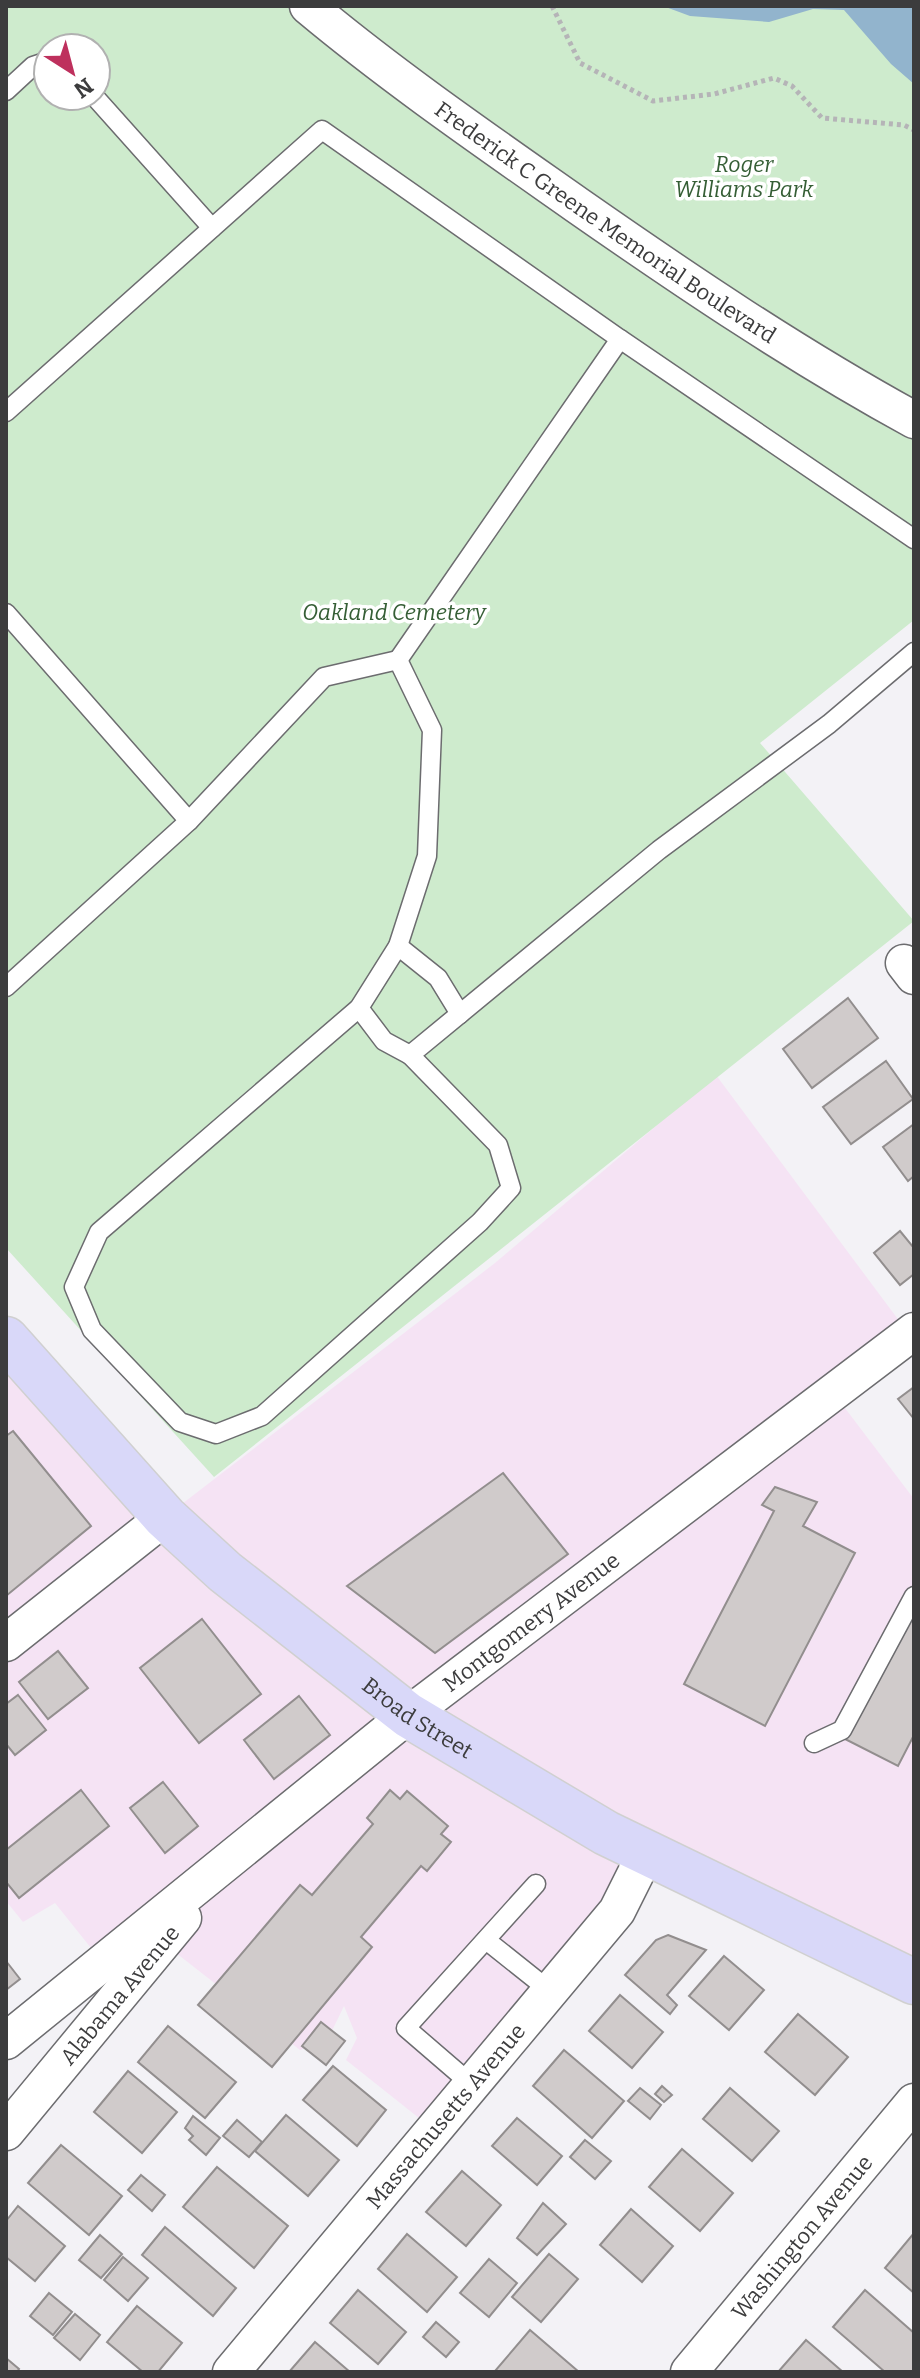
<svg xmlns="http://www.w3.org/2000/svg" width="920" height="2378" viewBox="0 0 920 2378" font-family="Bitter,serif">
<rect width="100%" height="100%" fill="#f3f2f6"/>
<path fill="#f5e3f4" d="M 716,1075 L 903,1326 L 829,1387 L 914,1499 L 914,1968 L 651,1856 L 424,2122 L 346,2060 L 357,2038 L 344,2006 L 328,2039 L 300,2050 L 162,1942 L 95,1953 L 55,1903 L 23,1922 L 6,1901 L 6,1339 L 165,1517 L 495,1263 Z"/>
<path fill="#ceebcd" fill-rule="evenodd" d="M 6,6 L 914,6 L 914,620 L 760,743 L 914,921 L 214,1477 L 6,1248 ZM 48,48 L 96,48 L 96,96 L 48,96 Z"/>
<path fill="#92b4cd" d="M 663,6 L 914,6 L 914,84 L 891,64 L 844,10 L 813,9 L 769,22 L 690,16 Z"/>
<g fill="#d0cbcb" stroke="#928e8e" stroke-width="2">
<path d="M 848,998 L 878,1038 L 812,1088 L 783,1049 Z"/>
<path d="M 886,1061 L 913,1099 L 851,1144 L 823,1107 Z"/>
<path d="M 914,1124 L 914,1176 L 908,1181 L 883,1147 Z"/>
<path d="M 900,1231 L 914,1248 L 914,1274 L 900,1285 L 874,1253 Z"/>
<path d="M 914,1387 L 914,1419 L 898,1399 Z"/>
<path d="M 13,1431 L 91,1526 L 6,1596 L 6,1436 Z"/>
<path d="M 503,1473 L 568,1554 L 435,1653 L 347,1586 Z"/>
<path d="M 775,1487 L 817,1502 L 803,1526 L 855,1553 L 765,1726 L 684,1684 L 774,1511 L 762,1505 Z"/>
<path d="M 909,1612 L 914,1614 L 914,1735 L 898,1766 L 845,1739 Z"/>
<path d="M 202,1619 L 261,1694 L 199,1743 L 140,1668 Z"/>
<path d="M 58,1651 L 88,1688 L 48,1719 L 19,1682 Z"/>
<path d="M 18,1695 L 46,1730 L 15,1755 L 6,1744 L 6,1704 Z"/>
<path d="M 299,1696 L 330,1735 L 274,1779 L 244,1740 Z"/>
<path d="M 163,1782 L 198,1826 L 165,1853 L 130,1808 Z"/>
<path d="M 81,1790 L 109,1826 L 19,1898 L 6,1882 L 6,1850 Z"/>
<path d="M 390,1790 L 400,1799 L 407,1791 L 448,1826 L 441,1834 L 451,1842 L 427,1871 L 421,1866 L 361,1937 L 372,1947 L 272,2067 L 198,2005 L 300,1885 L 312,1895 L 373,1824 L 367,1818 Z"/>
<path d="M 668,1935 L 706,1950 L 667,1995 L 677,2005 L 670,2014 L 625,1975 L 656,1940 Z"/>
<path d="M 724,1956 L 764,1990 L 729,2030 L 689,1996 Z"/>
<path d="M 6,1961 L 20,1979 L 6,1990 Z"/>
<path d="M 620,1995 L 663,2032 L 632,2068 L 589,2031 Z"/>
<path d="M 798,2014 L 848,2057 L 815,2095 L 765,2052 Z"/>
<path d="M 321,2022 L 345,2041 L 326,2065 L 302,2046 Z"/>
<path d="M 168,2026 L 236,2082 L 205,2118 L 138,2062 Z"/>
<path d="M 564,2050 L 624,2101 L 592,2138 L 533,2086 Z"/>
<path d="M 333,2066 L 386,2110 L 357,2146 L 303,2100 Z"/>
<path d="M 128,2071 L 177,2112 L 142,2153 L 94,2112 Z"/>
<path d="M 662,2086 L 672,2095 L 664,2102 L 655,2094 Z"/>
<path d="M 640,2088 L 661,2105 L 650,2119 L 628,2101 Z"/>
<path d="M 730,2088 L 779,2131 L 752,2161 L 703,2119 Z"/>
<path d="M 286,2115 L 339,2160 L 308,2196 L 255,2151 Z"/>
<path d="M 193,2116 L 220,2138 L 206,2155 L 189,2140 L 193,2136 L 185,2128 Z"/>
<path d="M 517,2118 L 562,2156 L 537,2185 L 492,2146 Z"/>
<path d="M 237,2120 L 262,2142 L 249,2157 L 223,2136 Z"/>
<path d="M 585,2140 L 611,2161 L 595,2179 L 570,2157 Z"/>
<path d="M 61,2145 L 122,2196 L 89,2235 L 28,2183 Z"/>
<path d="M 682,2149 L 733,2193 L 700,2231 L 649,2187 Z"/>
<path d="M 217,2167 L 288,2226 L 254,2268 L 183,2207 Z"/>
<path d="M 462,2171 L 501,2205 L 466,2246 L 426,2212 Z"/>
<path d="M 141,2175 L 165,2195 L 152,2211 L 128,2190 Z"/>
<path d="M 543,2203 L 566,2224 L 537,2255 L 517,2238 Z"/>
<path d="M 18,2206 L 65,2246 L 35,2281 L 6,2257 L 6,2221 Z"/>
<path d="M 631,2209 L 673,2246 L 642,2282 L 600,2245 Z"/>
<path d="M 165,2227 L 236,2288 L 213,2316 L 142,2255 Z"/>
<path d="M 914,2233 L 914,2293 L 885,2268 Z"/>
<path d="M 407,2234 L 457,2277 L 427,2312 L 378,2269 Z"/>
<path d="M 100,2235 L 122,2254 L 101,2278 L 79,2260 Z"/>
<path d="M 549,2254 L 578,2279 L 541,2322 L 512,2297 Z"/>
<path d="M 123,2257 L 148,2278 L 128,2301 L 104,2280 Z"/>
<path d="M 489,2259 L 517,2283 L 489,2317 L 460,2293 Z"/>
<path d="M 358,2290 L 406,2332 L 378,2364 L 330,2323 Z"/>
<path d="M 865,2290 L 914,2333 L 914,2372 L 885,2372 L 833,2327 Z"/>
<path d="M 49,2293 L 72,2312 L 53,2335 L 30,2316 Z"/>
<path d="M 137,2306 L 182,2343 L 158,2372 L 143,2372 L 107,2342 Z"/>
<path d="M 75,2314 L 100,2335 L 80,2360 L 54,2338 Z"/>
<path d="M 436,2322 L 459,2342 L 446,2357 L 423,2337 Z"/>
<path d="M 530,2330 L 579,2372 L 495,2371 Z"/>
<path d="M 806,2340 L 843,2372 L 778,2372 Z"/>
<path d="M 315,2342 L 350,2372 L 289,2372 Z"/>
<path d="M 6,2358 L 19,2369 L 17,2372 L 6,2372 Z"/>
</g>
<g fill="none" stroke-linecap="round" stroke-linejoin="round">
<g stroke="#6c6c6f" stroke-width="21">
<g id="service">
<path d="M 6,91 L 33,66 L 48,61"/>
<path d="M 94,96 L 212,228"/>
<path d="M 620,339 L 914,539"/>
<path d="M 6,412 L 322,130 L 620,339 L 398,660"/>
<path d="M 6,613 L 189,821"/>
<path d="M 398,946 L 438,978 L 460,1014"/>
<path d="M 6,987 L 189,821 L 324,677 L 398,660 L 432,730 L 427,856 L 398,946 L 359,1008 L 99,1232 L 74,1287 L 92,1330 L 180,1422 L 216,1434 L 262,1416 L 480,1222 L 511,1188 L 498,1145 L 410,1055 L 659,850 L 829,724 L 914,652"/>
<path d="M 359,1008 L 384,1041 L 410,1055"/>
<path d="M 814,1743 L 842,1730 L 914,1596"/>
<path d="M 486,1940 L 550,1991"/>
<path d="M 471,2084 L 406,2028 L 536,1884"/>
</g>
</g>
<g stroke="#6c6c6f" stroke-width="39">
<g id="minor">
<path id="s1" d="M 308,6 C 393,77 486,141 577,205 C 686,281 797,356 914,420"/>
<path d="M 904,963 L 914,976"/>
<path d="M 6,1643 L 165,1517"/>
<path id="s2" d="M 6,2041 L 408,1715 L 914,1331"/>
<path id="s3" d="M 6,2132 L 183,1918"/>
<path id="s4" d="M 231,2372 L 617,1911 L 647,1851"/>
<path id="s5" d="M 689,2372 L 914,2102"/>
</g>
</g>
<g stroke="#d0d0d0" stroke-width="47">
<g id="primary">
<path id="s6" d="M 6,1339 L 165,1517 L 225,1572 L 408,1715 L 606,1833 L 914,1982"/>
</g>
</g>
<path stroke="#b5b4b7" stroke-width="5" stroke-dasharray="4 4" stroke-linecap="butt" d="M 552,6 L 580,63 L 653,101 L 714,94 L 774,78 L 792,86 L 822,118 L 904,125 L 914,130"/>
<use href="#service" stroke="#fff" stroke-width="18"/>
<use href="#minor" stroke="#fff" stroke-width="36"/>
<use href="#primary" stroke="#d9d8f9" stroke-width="44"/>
</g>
<g text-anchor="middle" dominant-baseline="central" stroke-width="7" stroke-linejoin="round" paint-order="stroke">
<g font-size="22" font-style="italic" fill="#355e35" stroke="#fff">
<text x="744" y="164">Roger<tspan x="744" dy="25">Williams Park</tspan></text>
<text x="394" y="612">Oakland Cemetery</text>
</g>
<g font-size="22" fill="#3c3c3d" stroke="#fff">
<text stroke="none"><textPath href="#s1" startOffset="368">Frederick C Greene Memorial Boulevard</textPath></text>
<text stroke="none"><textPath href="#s2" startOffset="672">Montgomery Avenue</textPath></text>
<text stroke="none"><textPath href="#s6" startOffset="562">Broad Street</textPath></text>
<text stroke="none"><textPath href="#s3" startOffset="178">Alabama Avenue</textPath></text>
<text stroke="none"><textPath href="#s4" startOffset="334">Massachusetts Avenue</textPath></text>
<text stroke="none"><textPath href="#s5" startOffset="176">Washington Avenue</textPath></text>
</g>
</g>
<rect width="920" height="2378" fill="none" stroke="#3c3c3d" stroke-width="16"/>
<g transform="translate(72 72) rotate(144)"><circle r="38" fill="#ffffff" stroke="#b1b1b1" stroke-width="2"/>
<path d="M0-6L14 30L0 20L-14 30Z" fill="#be305d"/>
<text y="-12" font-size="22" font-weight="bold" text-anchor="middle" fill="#3c3c3d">N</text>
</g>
</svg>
